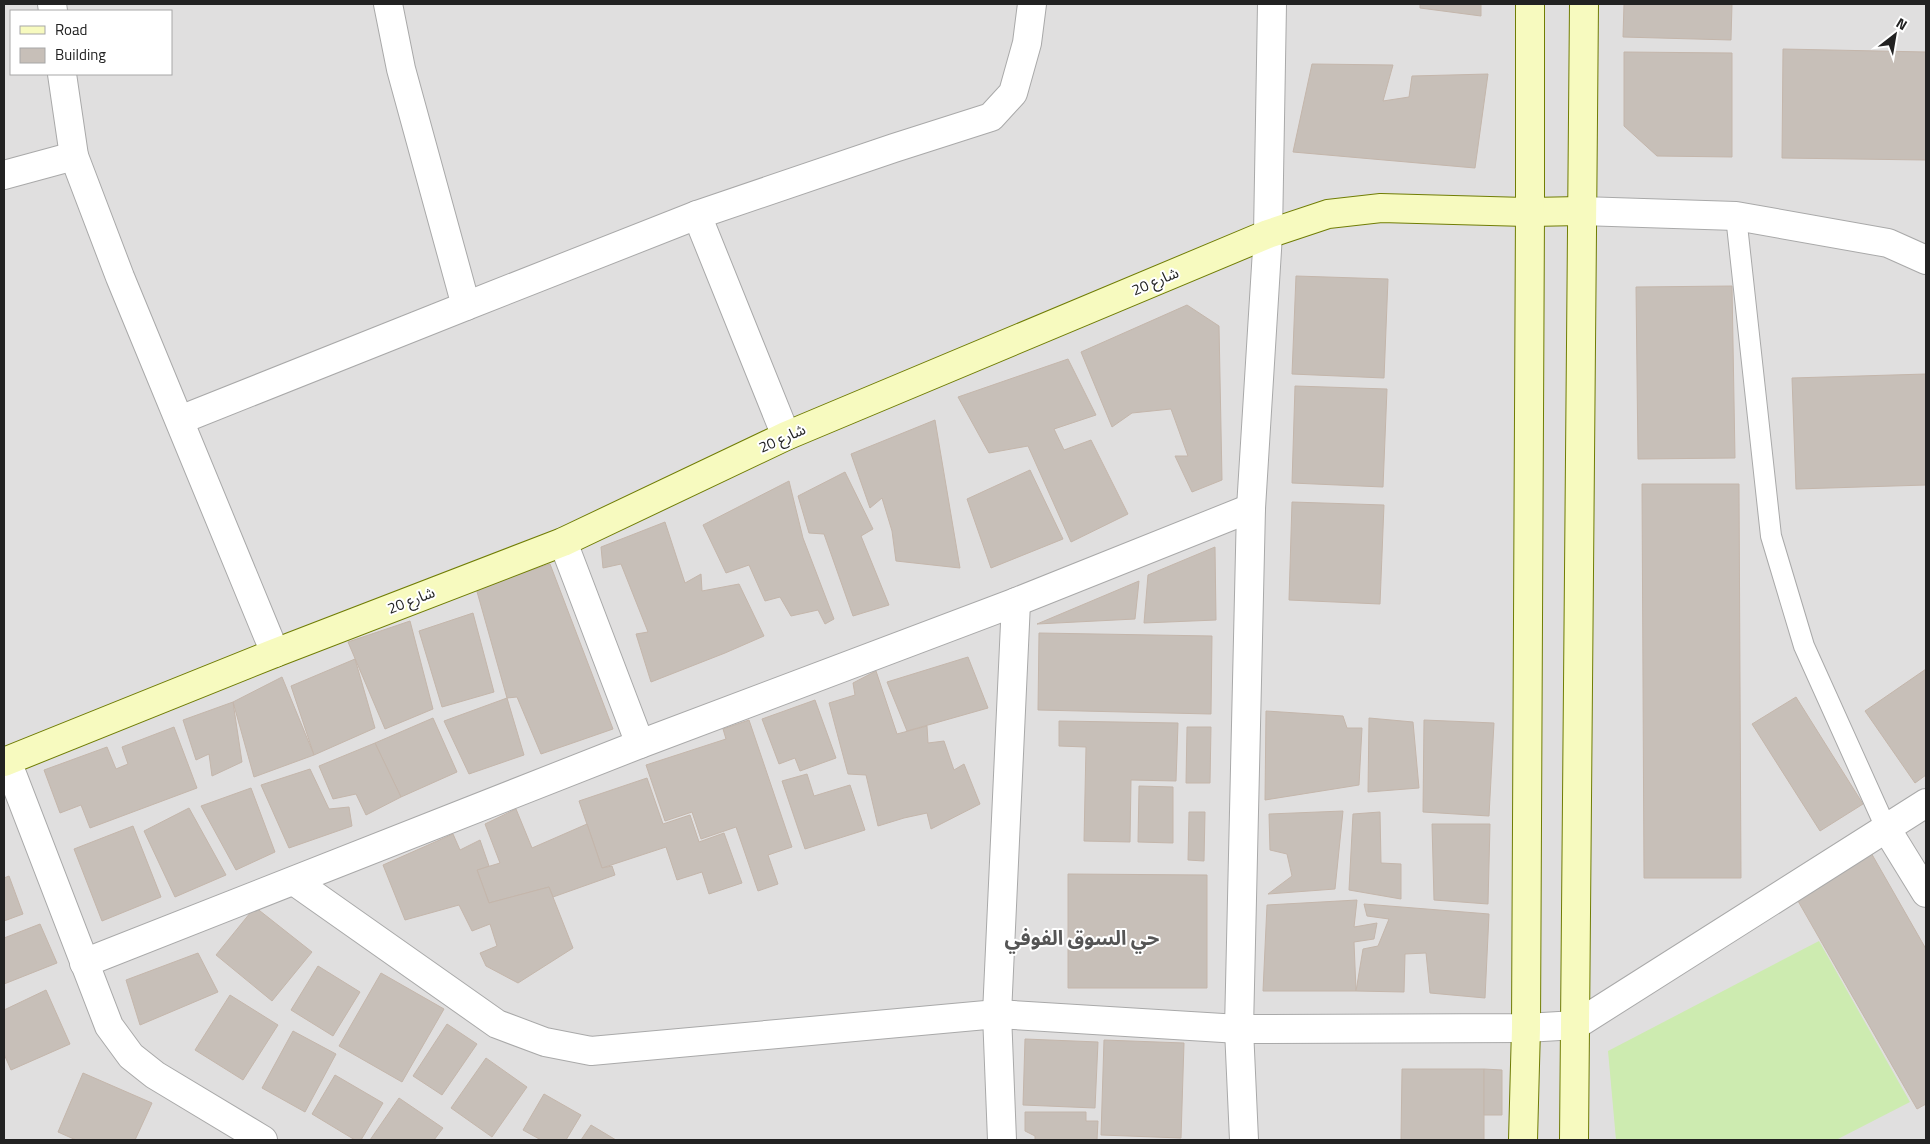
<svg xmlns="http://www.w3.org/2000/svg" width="1930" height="1144" viewBox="0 0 1930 1144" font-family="'Titillium Web','Noto Sans Arabic',sans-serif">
<rect width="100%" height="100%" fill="#f2efe9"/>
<path fill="#e0dfdf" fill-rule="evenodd" d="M 4,4 L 1926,4 L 1926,1140 L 4,1140 ZM 11,11 L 171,11 L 171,74 L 11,74 Z"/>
<path fill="#cdebb0" d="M 1819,941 L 1910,1102 L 1836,1140 L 1616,1140 L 1608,1051 Z"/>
<g fill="#c7bfb8" stroke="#c4b6ab">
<path d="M 1420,4 L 1481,4 L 1481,16 L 1420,8 Z"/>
<path d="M 1624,4 L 1732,4 L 1731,40 L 1623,37 Z"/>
<path d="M 1783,49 L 1926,52 L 1926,160 L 1782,158 Z"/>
<path d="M 1624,52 L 1732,53 L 1732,157 L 1657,156 L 1624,126 Z"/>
<path d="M 1312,64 L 1393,65 L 1383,101 L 1409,97 L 1412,76 L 1488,74 L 1475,168 L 1293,152 Z"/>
<path d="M 1296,276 L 1388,279 L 1384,378 L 1292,374 Z"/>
<path d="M 1732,286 L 1735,458 L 1638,459 L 1636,287 Z"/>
<path d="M 1187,305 L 1219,326 L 1222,480 L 1192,492 L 1175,456 L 1188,456 L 1171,409 L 1132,413 L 1112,427 L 1081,352 Z"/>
<path d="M 1068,359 L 1096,415 L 1054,429 L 1064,450 L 1091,440 L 1128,514 L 1071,542 L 1028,446 L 989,453 L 958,397 Z"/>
<path d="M 1926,374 L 1926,485 L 1796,489 L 1792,378 Z"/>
<path d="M 1295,386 L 1387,389 L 1383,487 L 1292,483 Z"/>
<path d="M 935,420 L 960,568 L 896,561 L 892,531 L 882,498 L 870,508 L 851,454 Z"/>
<path d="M 1030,470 L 1063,539 L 991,568 L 967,499 Z"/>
<path d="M 845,472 L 873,529 L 861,536 L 889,605 L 853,616 L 824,534 L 809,533 L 798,496 Z"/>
<path d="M 789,481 L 803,538 L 834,619 L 825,624 L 818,610 L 791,616 L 780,597 L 765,601 L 749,565 L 726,573 L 703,525 Z"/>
<path d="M 1642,484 L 1739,484 L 1741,878 L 1644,878 Z"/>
<path d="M 1292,502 L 1384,505 L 1380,604 L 1289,600 Z"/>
<path d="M 665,522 L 685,583 L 701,574 L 702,591 L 739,584 L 764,636 L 725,653 L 651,682 L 636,634 L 648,632 L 621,564 L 603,568 L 601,547 Z"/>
<path d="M 1215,547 L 1216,620 L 1144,623 L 1148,575 Z"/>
<path d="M 550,564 L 613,729 L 541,754 L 517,697 L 507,698 L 476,588 Z"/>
<path d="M 1139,581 L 1135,619 L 1037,624 Z"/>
<path d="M 473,613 L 494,692 L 442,707 L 419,631 Z"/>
<path d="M 410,621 L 433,709 L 385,729 L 348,642 Z"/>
<path d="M 1039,633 L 1212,636 L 1211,714 L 1038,710 Z"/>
<path d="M 968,657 L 988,708 L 907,731 L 887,682 Z"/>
<path d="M 355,659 L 375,728 L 314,755 L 291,686 Z"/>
<path d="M 1926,669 L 1926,775 L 1915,783 L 1865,711 Z"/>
<path d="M 876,671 L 897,734 L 927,726 L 928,743 L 944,741 L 954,770 L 964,764 L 980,804 L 931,829 L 927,813 L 904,818 L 878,826 L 866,775 L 848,774 L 829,703 L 855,695 L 853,683 Z"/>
<path d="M 282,677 L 314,755 L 254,777 L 233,702 Z"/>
<path d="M 1796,697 L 1863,804 L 1820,831 L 1752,724 Z"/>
<path d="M 507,698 L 524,755 L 469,774 L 444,721 Z"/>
<path d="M 815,700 L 836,758 L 800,771 L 795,758 L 779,764 L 762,719 Z"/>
<path d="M 233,702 L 242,762 L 212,776 L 209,754 L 196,760 L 183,720 Z"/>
<path d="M 1266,711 L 1343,716 L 1347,728 L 1362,728 L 1359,785 L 1265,800 Z"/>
<path d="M 433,718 L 457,772 L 401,797 L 375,743 Z"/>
<path d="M 1369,718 L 1413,722 L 1419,788 L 1368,792 Z"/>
<path d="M 749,720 L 792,847 L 768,855 L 778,884 L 758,891 L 736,827 L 701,839 L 692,812 L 665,821 L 646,765 L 726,739 L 723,729 Z"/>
<path d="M 1424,720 L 1494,723 L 1489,816 L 1423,812 Z"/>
<path d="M 1059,721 L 1178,723 L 1176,781 L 1131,780 L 1130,842 L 1084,841 L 1086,747 L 1059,746 Z"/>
<path d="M 174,727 L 197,788 L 90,828 L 81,805 L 60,813 L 44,770 L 107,747 L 116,769 L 128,764 L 122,747 Z"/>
<path d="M 1187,727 L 1211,727 L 1210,783 L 1186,783 Z"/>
<path d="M 375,743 L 401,797 L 366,815 L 356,794 L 333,799 L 319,766 Z"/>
<path d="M 310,769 L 329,809 L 349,807 L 352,826 L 289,848 L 261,785 Z"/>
<path d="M 807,774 L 814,796 L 850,785 L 865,830 L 805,849 L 782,781 Z"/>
<path d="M 647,778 L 663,824 L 690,815 L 699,842 L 724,833 L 742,883 L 709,894 L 702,872 L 677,880 L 666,847 L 602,868 L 579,801 Z"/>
<path d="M 1139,786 L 1173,787 L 1173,843 L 1138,842 Z"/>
<path d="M 251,788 L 275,852 L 236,870 L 201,806 Z"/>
<path d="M 189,808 L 226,875 L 175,897 L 144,831 Z"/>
<path d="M 516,809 L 532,848 L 587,824 L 602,868 L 612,866 L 615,875 L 553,897 L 549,887 L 489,903 L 477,870 L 500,863 L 485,824 Z"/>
<path d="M 1343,811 L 1335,889 L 1268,894 L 1292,876 L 1287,854 L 1270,850 L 1269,814 Z"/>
<path d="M 1189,812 L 1205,812 L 1204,861 L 1188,860 Z"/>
<path d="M 1380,812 L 1381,863 L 1401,864 L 1401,899 L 1349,890 L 1353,814 Z"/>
<path d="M 1432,824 L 1490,824 L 1488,904 L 1434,900 Z"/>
<path d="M 133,826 L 161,897 L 102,921 L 74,849 Z"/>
<path d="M 453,834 L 460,850 L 480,840 L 489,866 L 477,870 L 489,903 L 549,887 L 573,948 L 518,983 L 486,966 L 480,953 L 497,946 L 490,924 L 472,931 L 459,905 L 405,920 L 383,865 Z"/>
<path d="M 1870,851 L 1926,949 L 1926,1104 L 1917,1109 L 1794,894 Z"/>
<path d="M 1068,874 L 1207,875 L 1207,988 L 1068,988 Z"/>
<path d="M 9,876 L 23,914 L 4,921 L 4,878 Z"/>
<path d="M 1357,900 L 1354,927 L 1377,923 L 1374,939 L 1354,942 L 1356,991 L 1263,991 L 1267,905 Z"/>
<path d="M 1364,904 L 1489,914 L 1485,998 L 1430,993 L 1426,953 L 1405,954 L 1404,992 L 1356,991 L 1363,949 L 1378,946 L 1389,919 L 1367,916 Z"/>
<path d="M 255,907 L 312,952 L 272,1001 L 216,955 Z"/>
<path d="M 40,924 L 57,963 L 4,984 L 4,938 Z"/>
<path d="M 198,953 L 218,992 L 140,1025 L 126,980 Z"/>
<path d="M 318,966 L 360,992 L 333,1036 L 291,1010 Z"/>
<path d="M 381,973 L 444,1009 L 402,1082 L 339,1046 Z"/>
<path d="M 46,990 L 70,1044 L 11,1070 L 4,1054 L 4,1010 Z"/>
<path d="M 230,995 L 278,1025 L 243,1080 L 195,1050 Z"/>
<path d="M 447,1024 L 477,1044 L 442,1095 L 413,1076 Z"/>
<path d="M 293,1031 L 336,1054 L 305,1112 L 262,1088 Z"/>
<path d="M 1025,1039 L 1098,1042 L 1095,1108 L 1023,1105 Z"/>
<path d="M 1104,1040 L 1184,1043 L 1181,1138 L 1101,1135 Z"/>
<path d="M 486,1058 L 527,1087 L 492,1137 L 451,1108 Z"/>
<path d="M 1402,1069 L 1484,1069 L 1484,1140 L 1401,1140 Z"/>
<path d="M 1484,1069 L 1502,1070 L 1502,1115 L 1484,1115 Z"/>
<path d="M 83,1073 L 152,1103 L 135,1140 L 76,1140 L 58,1132 Z"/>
<path d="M 335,1075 L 383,1103 L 361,1140 L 355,1140 L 312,1114 Z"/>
<path d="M 544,1094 L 581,1115 L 566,1140 L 541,1140 L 523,1130 Z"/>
<path d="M 399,1098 L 443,1128 L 434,1140 L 370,1140 Z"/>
<path d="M 1025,1112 L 1086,1112 L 1086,1121 L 1098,1121 L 1097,1140 L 1035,1140 L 1035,1136 L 1025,1131 Z"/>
<path d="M 591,1125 L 616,1140 L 581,1140 Z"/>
</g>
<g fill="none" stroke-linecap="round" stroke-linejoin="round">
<g stroke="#a9a9a9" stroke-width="22">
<path id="lane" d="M 1736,216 L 1771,536 L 1804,646 L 1886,828"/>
</g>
<g stroke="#a9a9a9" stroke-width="30">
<g id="street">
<path d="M 52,4 L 53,11"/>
<path d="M 62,74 L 74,156 L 120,277 L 275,653"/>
<path d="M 4,175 L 74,156"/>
<path d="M 1581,211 L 1736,216 L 1888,243 L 1926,260"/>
<path d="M 697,215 L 786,436"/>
<path d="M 466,306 L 697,215 L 894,148 L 991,117 L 1013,93 L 1027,43 L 1032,4"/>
<path d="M 180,420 L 466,306 L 401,69 L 388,4"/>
<path d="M 563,542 L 640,744"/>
<path d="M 7,761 L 109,1026 L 131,1056 L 155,1075 L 263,1140"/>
<path d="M 1886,828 L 1926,893"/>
<path d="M 294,881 L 497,1024 L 545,1042 L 591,1051 L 997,1014 L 1239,1029 L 1526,1028 L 1576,1025 L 1926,803"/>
<path d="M 84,963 L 640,744 L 1016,602 L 1251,508"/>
<path d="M 1002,1140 L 997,1014 L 1016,602"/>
<path d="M 1244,1140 L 1239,1029 L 1251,508 L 1268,234 L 1272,4"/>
</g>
</g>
<g stroke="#707d05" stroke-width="30">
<g id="secondary">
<path d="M 4,762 L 275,653 L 563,542 L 786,436 L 1268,234 L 1328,214 L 1381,208 L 1530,212 L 1581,211"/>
<path d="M 1523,1140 L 1526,1028 L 1530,212 L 1530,4"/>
<path d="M 1574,1140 L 1584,4"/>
</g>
</g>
<use href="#lane" stroke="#fff" stroke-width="20"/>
<use href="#street" stroke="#fff" stroke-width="28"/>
<use href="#secondary" stroke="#f7fabf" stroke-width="28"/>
</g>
<g text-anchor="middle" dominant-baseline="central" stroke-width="4" stroke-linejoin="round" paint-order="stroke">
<g font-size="15" fill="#222" stroke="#fff">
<text transform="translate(1155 281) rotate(-23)">شارع 20</text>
<text transform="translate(782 438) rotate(-24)">شارع 20</text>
<text transform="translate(411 600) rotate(-21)">شارع 20</text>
</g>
<g font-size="20" font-weight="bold" fill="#555" stroke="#fff">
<text x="1082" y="937">حي السوق الفوفي</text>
</g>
</g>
<rect width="1930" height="1144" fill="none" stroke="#222222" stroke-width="10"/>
<rect x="10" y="10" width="162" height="65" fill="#ffffff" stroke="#a7a7a7"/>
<rect x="20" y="26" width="25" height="8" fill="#f7fabf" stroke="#a7a7a7"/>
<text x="55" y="35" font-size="15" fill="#222222">Road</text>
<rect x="20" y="48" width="25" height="15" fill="#c7bfb8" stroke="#a7a7a7"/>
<text x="55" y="60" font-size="15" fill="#222222">Building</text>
<g transform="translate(1895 35) rotate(31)" stroke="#ffffff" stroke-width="4" paint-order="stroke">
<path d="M0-4L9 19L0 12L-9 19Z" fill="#222222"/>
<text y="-8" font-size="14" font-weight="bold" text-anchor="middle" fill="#222222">N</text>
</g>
</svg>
